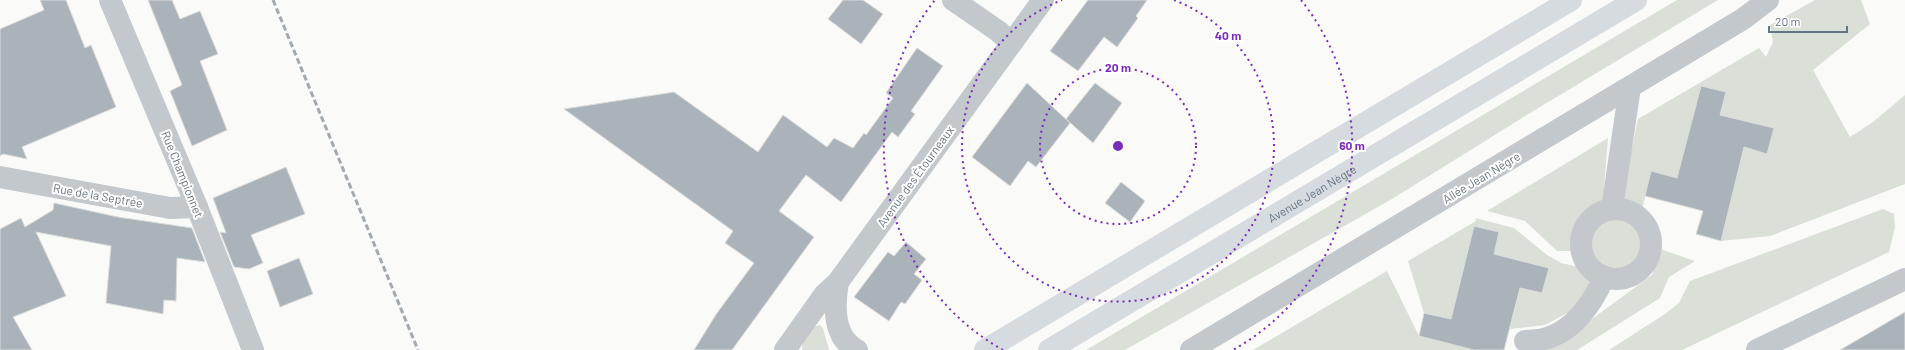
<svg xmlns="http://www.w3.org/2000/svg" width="1905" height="350" viewBox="0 0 1905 350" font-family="Barlow,sans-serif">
<rect width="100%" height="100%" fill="#fafaf8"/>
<g fill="#dadfd7">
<path d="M 1677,0 L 1718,0 L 1535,110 L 1392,199 L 1125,350 L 1086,350 Z"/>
<path d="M 1815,0 L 1861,0 L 1870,24 L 1813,70 L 1850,137 L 1873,122 L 1905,95 L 1905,184 L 1770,236 L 1721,241 L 1744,147 L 1767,154 L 1774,128 L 1720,115 L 1726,92 L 1677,178 L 1651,172 L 1642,210 L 1621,200 L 1638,119 L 1759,48 L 1766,57 L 1773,42 L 1770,25 Z"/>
<path d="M 1608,138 L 1603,201 C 1583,215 1572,225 1574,251 L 1557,251 L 1525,221 L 1487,211 Z"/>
<path d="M 1883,209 L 1894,214 L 1895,227 L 1889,252 L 1682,350 L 1609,350 L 1665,314 L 1679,303 L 1690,281 Z"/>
<path d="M 1475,218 L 1514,228 L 1547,255 L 1561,263 L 1584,268 L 1590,284 L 1587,299 L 1571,311 L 1545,325 L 1510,329 L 1520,288 L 1542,293 L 1549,268 L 1494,254 L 1499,232 L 1474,226 L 1451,319 L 1424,313 L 1408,261 L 1476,221 Z"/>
<circle cx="1615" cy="244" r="26"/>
<path d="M 1660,249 L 1695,261 L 1669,277 L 1660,298 L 1577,350 L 1546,350 L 1562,341 L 1652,275 Z"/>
<path d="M 1387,271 L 1419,336 L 1474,350 L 1253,350 Z"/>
<path d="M 820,325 L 823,328 L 829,350 L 802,350 C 802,338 808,327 820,325 Z"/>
</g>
<g fill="#aab3b9" stroke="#dcdcda">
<path d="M 40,0 L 66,0 L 85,48 L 91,45 L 116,107 L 22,147 L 27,159 L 3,154 L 0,156 L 0,29 L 44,10 Z"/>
<path d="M 148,0 L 172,0 L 180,19 L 200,11 L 218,54 L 200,61 L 227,130 L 192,146 L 170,91 L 182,85 Z"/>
<path d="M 843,0 L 863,0 L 883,14 L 861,44 L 828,19 Z"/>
<path d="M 1088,0 L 1147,0 L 1136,16 L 1138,18 L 1117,47 L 1104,37 L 1078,71 L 1050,51 Z"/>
<path d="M 917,48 L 943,66 L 911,111 L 915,114 L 898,137 L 892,132 L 841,202 L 806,175 L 779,211 L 814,237 L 732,350 L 694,350 L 717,313 L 754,263 L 725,243 L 733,231 L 564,109 L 674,92 L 758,152 L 783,115 L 827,147 L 834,138 L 853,148 L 864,133 L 866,135 L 893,98 L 886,93 Z"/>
<path d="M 1027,83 L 1070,123 L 1036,167 L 1028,161 L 1010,186 L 972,157 Z"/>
<path d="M 1095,83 L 1122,103 L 1093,143 L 1066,119 Z"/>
<path d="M 1701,86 L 1726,92 L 1720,115 L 1774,128 L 1767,154 L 1744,147 L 1721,241 L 1696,234 L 1703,211 L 1645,196 L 1651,171 L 1677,178 Z"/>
<path d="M 286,167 L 305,214 L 251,235 L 263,263 L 249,269 L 234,267 L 220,232 L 226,233 L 213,198 Z"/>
<path d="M 1121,182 L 1145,201 L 1130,222 L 1105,203 Z"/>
<path d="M 54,203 L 118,217 L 192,228 L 205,262 L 177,258 L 176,301 L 164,300 L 163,314 L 106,303 L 111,246 L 36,232 L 66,296 L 13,317 L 32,350 L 0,350 L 0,229 L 21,218 L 25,227 L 53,210 Z"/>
<path d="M 1474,226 L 1499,232 L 1494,254 L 1549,268 L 1542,293 L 1520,288 L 1504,350 L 1474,350 L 1419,336 L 1424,313 L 1451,319 Z"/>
<path d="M 906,242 L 926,259 L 914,274 L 922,280 L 905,304 L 901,302 L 889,321 L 854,297 L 888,252 L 894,256 Z"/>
<path d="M 299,258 L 313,294 L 280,307 L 267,271 Z"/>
<path d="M 1905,312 L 1905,350 L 1840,350 Z"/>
</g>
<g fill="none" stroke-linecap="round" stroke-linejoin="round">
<g stroke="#c3c8cc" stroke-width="22">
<path d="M 110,0 L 197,207 L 253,350"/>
<path d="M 953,0 L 998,31 L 1011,42"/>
<path d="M 0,177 L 170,208 L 197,207"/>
<path d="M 1612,209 L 1630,87"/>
<circle cx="1616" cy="244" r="35"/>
<path d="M 838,282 C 834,305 832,337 857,350"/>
<path d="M 1525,341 C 1531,340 1538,341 1544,339 C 1573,332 1593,303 1604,277"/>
<path d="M 785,350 L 824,295 L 838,282 L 1043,0"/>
<path d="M 1191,350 L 1743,19 L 1768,0"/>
<path d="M 1757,350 L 1905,279"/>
</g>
<g stroke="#d6dbdf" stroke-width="22">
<path d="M 985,350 L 1571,0"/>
<path id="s1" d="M 1049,350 L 1636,0"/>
</g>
<path stroke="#a2aab0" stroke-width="3" stroke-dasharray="6 3" stroke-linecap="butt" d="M 273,0 L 418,350"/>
</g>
<g fill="none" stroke="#7b2cbf" stroke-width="2" stroke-dasharray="2 4">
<circle cx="1118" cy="146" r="78"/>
<path d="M1174 0A156 156 0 1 1 1062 0"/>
<path d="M1003 350A234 234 0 0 1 935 0M1301 0A234 234 0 0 1 1233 350"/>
</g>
<g text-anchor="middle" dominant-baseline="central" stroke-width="4" stroke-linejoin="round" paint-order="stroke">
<g font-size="12" fill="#657683" stroke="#fff">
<text transform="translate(183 174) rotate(68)">Rue Championnet</text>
<text transform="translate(915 176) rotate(-54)">Avenue des Étourneaux</text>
<text transform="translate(1481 177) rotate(-31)">Allée Jean Nègre</text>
<text stroke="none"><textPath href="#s1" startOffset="306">Avenue Jean Nègre</textPath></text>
<text transform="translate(98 195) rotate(10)">Rue de la Septrée</text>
</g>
</g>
<circle cx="1118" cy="146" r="6" fill="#7b2cbf" stroke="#fff" stroke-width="2"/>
<g font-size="12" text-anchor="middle" font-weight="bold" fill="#7b2cbf" stroke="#fff" stroke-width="4" stroke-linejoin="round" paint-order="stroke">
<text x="1228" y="40">40 m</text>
<text x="1118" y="72">20 m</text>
<text x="1352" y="150">60 m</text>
</g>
<path d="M1769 26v6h78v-6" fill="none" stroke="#657683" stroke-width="2"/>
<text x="1775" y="26" font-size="12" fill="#657683" stroke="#ffffff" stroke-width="3" paint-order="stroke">20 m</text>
</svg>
